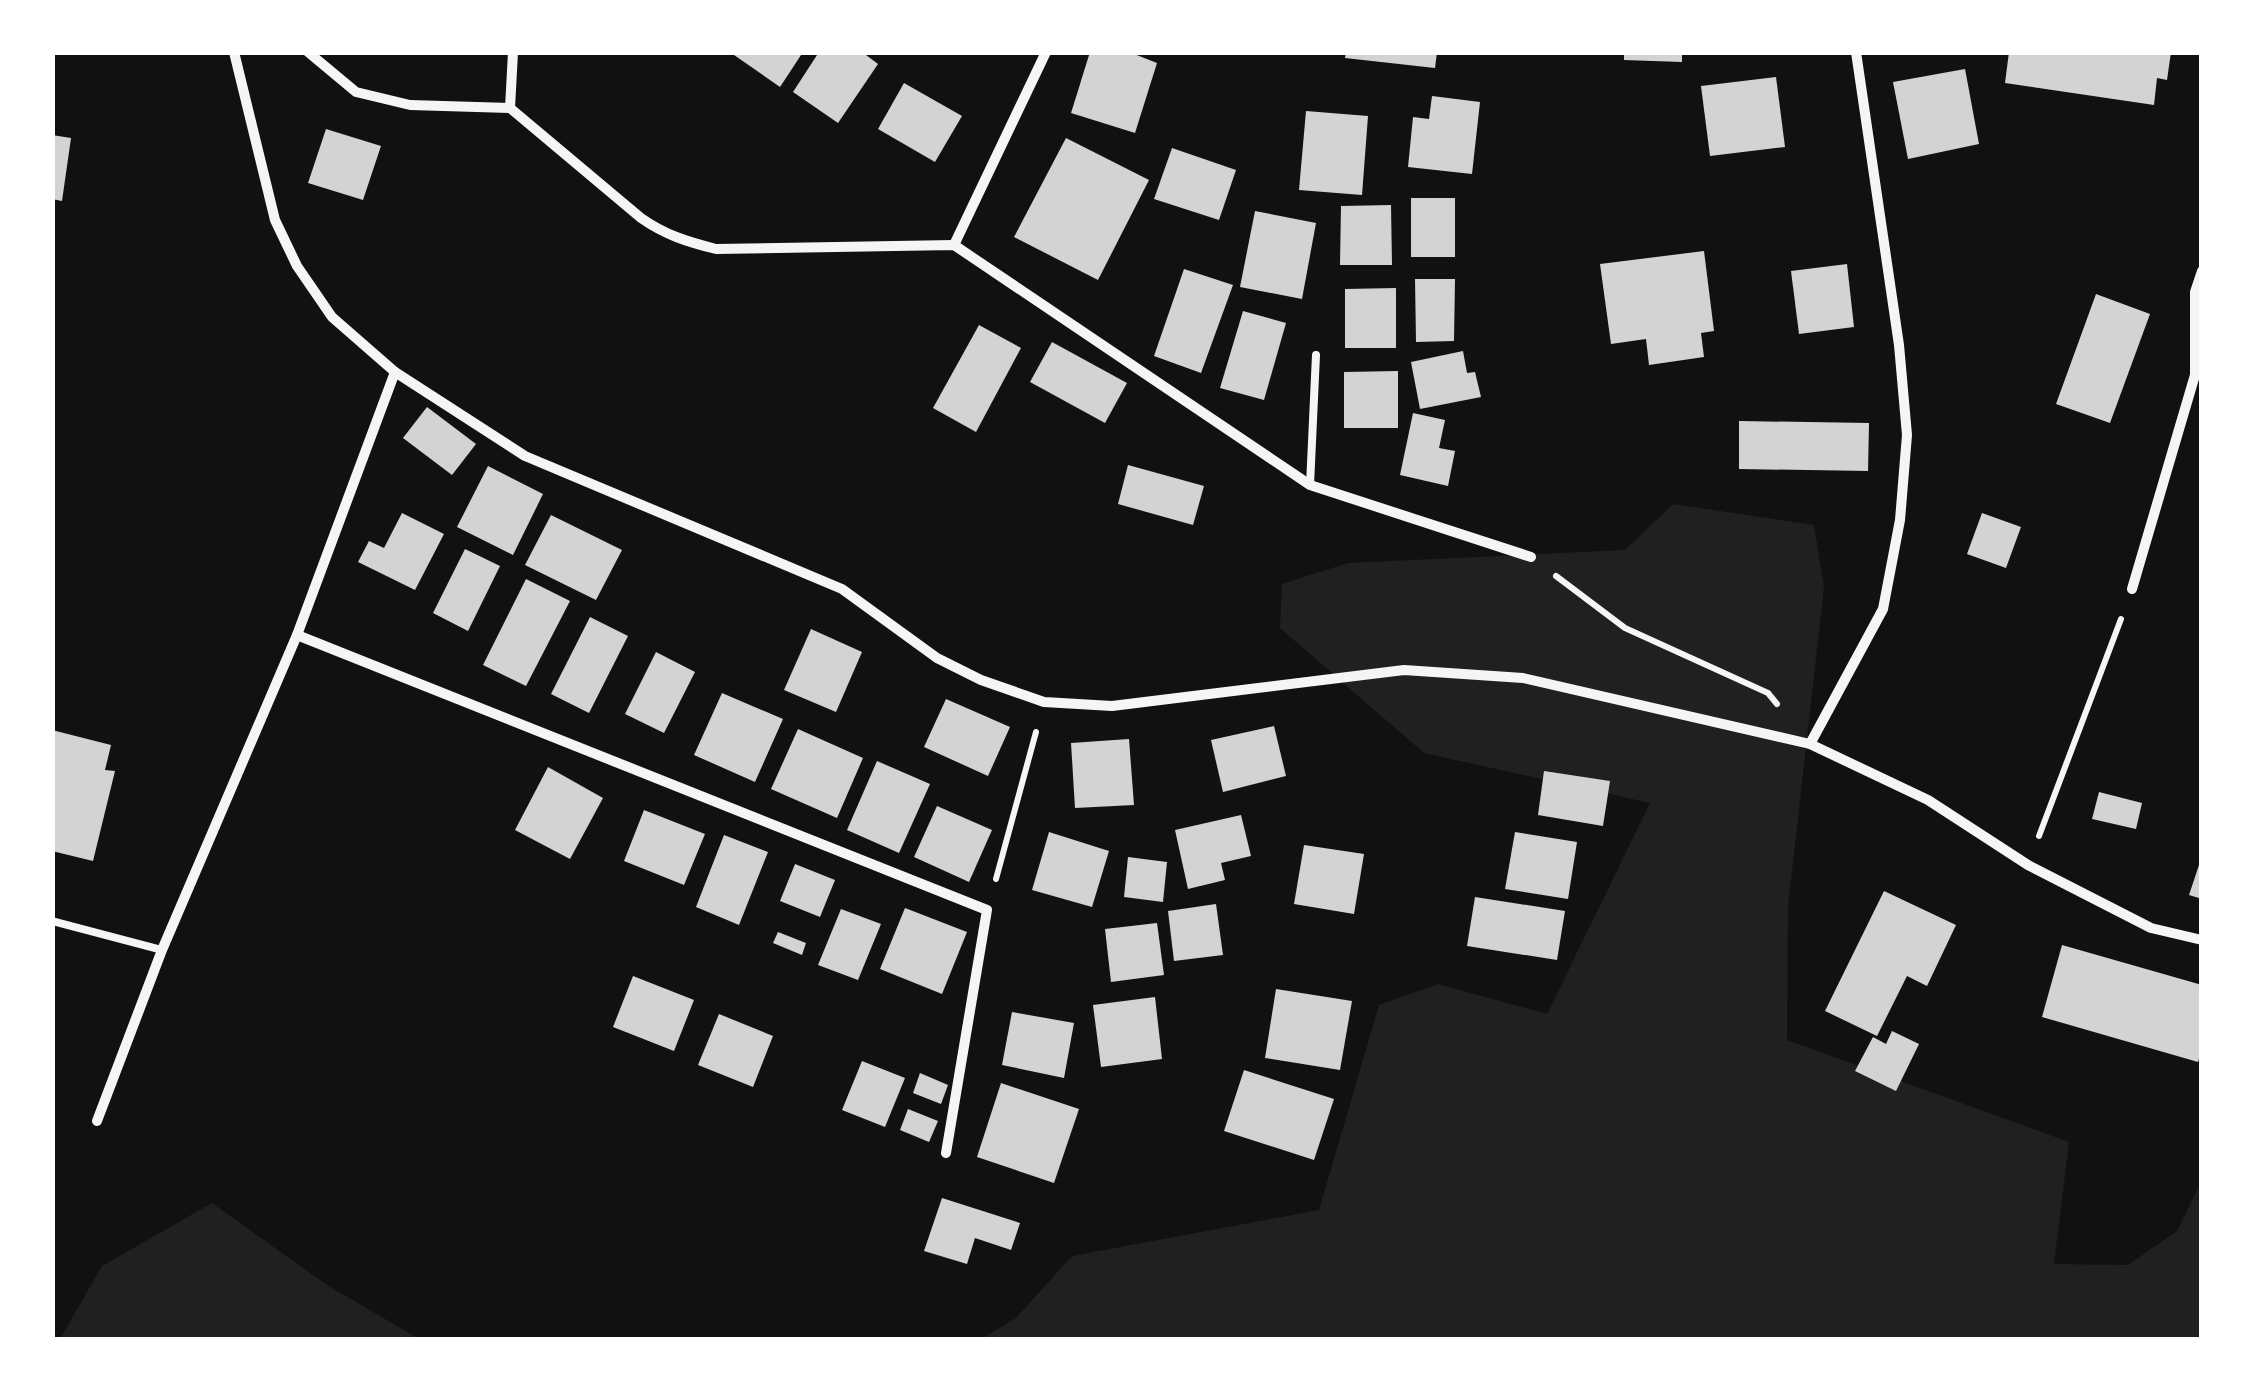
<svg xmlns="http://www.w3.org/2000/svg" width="2254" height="1392" viewBox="0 0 2254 1392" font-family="Commissioner,sans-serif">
<rect width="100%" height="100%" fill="#111"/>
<g fill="#202020">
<path d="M 1673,504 L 1814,525 L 1824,587 L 1788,907 L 1787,1040 L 2069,1142 L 2054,1264 L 2128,1265 L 2177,1231 L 2201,1182 L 2201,1339 L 980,1340 L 1016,1318 L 1072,1256 L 1319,1210 L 1379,1005 L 1438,984 L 1547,1014 L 1650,803 L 1424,753 L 1280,628 L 1282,584 L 1348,563 L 1625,550 Z"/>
<path d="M 212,1203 L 327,1285 L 419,1339 L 60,1339 L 102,1266 Z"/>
</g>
<g fill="#d3d3d3">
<path d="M 736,52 L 803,52 L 780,87 L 734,55 Z"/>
<path d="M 819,52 L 862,52 L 878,64 L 838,123 L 793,92 Z"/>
<path d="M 1090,52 L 1129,52 L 1157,63 L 1135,133 L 1071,113 Z"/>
<path d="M 1346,52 L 1437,52 L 1435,68 L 1345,58 Z"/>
<path d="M 1624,52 L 1682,52 L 1682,62 L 1624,60 Z"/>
<path d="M 2009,52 L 2171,52 L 2167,80 L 2157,78 L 2154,105 L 2005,83 Z"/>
<path d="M 1965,69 L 1979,144 L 1908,159 L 1893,82 Z"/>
<path d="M 1776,77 L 1785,147 L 1710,156 L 1701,86 Z"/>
<path d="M 904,83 L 962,116 L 935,162 L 878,129 Z"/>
<path d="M 1432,96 L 1480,102 L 1472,174 L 1408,167 L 1413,117 L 1429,119 Z"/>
<path d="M 1306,111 L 1368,116 L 1362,195 L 1299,190 Z"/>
<path d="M 326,129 L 381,146 L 363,200 L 308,183 Z"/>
<path d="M 52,135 L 71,138 L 62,201 L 52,199 Z"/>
<path d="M 1066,138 L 1149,180 L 1098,280 L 1014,237 Z"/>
<path d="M 1172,148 L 1236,170 L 1219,220 L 1154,199 Z"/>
<rect x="1411" y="198" width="44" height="59"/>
<path d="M 1391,205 L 1392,265 L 1340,265 L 1341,206 Z"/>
<path d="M 1255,211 L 1316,223 L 1302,299 L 1240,287 Z"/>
<path d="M 1704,251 L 1714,331 L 1701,333 L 1704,357 L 1649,365 L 1646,339 L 1611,344 L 1600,264 Z"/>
<path d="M 1847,264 L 1854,327 L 1799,334 L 1791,271 Z"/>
<path d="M 1184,269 L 1233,285 L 1201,373 L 1154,356 Z"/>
<path d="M 1415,279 L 1455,279 L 1454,341 L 1416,342 Z"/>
<path d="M 1396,288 L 1396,348 L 1345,348 L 1345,289 Z"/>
<path d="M 2096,294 L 2150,314 L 2110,423 L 2056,404 Z"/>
<path d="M 1243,311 L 1286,323 L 1264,400 L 1220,388 Z"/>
<path d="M 979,325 L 1021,348 L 976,432 L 933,408 Z"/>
<path d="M 1052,342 L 1127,383 L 1105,423 L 1030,382 Z"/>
<path d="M 1463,351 L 1467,373 L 1475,372 L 1481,397 L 1420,409 L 1411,362 Z"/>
<path d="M 1398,371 L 1398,428 L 1344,428 L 1344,372 Z"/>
<path d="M 427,407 L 476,444 L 452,475 L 403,438 Z"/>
<path d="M 1413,413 L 1445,420 L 1439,448 L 1455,451 L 1448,486 L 1400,475 Z"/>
<path d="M 1739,421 L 1869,423 L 1868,471 L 1739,469 Z"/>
<path d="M 1128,465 L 1204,486 L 1193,525 L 1118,504 Z"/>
<path d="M 488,466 L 543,494 L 513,555 L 457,527 Z"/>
<path d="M 402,513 L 444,534 L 415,590 L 358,562 L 369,541 L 384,548 Z"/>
<path d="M 1982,513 L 2021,527 L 2006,568 L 1967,554 Z"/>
<path d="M 551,515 L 622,550 L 596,600 L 525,565 Z"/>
<path d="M 465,549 L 500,566 L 468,631 L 433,613 Z"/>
<path d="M 526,579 L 570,601 L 526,686 L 483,665 Z"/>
<path d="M 590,617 L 628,636 L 589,713 L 551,694 Z"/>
<path d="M 811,629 L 862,652 L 836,712 L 784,690 Z"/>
<path d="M 656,652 L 695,672 L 664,733 L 625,714 Z"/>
<path d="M 722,693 L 783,719 L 755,782 L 694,755 Z"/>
<path d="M 946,699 L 1010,727 L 988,776 L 924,747 Z"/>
<path d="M 1274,726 L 1286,776 L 1223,792 L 1211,740 Z"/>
<path d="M 798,729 L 863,758 L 837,818 L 771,789 Z"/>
<path d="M 52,730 L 111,745 L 105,770 L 115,771 L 93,861 L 52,851 Z"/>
<path d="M 1129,739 L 1134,805 L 1075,808 L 1071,743 Z"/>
<path d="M 877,761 L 930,784 L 899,853 L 847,830 Z"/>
<path d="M 548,767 L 603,798 L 570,859 L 515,830 Z"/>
<path d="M 1544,771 L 1610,781 L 1603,826 L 1538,815 Z"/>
<path d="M 2099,792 L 2142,803 L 2136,829 L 2092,819 Z"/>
<path d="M 937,806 L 992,830 L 969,882 L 914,857 Z"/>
<path d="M 644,810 L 705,834 L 684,885 L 624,861 Z"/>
<path d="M 1241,815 L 1251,856 L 1221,863 L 1225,880 L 1188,889 L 1175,830 Z"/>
<path d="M 1049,832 L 1109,851 L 1092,907 L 1032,890 Z"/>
<path d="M 1515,832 L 1577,842 L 1568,899 L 1505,889 Z"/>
<path d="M 724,835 L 768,852 L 739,925 L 696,907 Z"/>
<path d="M 1304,845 L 1364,854 L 1354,914 L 1294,904 Z"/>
<path d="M 2202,856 L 2202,899 L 2189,895 Z"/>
<path d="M 1128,857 L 1167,862 L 1163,902 L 1124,897 Z"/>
<path d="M 795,864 L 835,880 L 820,917 L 780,901 Z"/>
<path d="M 1884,891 L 1956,925 L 1927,986 L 1907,976 L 1877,1036 L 1825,1011 Z"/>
<path d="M 1475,897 L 1565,911 L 1557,960 L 1467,946 Z"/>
<path d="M 1216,904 L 1223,955 L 1174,961 L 1168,911 Z"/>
<path d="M 905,908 L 967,932 L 942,994 L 880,969 Z"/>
<path d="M 841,909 L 881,924 L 858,980 L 818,965 Z"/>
<path d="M 1157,923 L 1164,975 L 1111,982 L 1105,929 Z"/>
<path d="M 778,932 L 806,943 L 802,955 L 773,943 Z"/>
<path d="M 2062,945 L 2202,985 L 2202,1049 L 2198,1062 L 2042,1017 Z"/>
<path d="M 633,976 L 694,1000 L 674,1051 L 613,1027 Z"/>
<path d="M 1276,989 L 1352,1001 L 1340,1070 L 1265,1058 Z"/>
<path d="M 1155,997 L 1162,1059 L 1101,1067 L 1093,1005 Z"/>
<path d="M 1012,1012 L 1074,1023 L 1064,1078 L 1002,1065 Z"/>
<path d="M 719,1014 L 773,1036 L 753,1087 L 698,1065 Z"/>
<path d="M 1892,1031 L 1919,1044 L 1896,1091 L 1855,1071 L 1873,1037 L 1886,1044 Z"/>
<path d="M 862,1061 L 905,1078 L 885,1127 L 842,1110 Z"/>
<path d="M 1244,1070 L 1334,1099 L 1314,1160 L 1224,1131 Z"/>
<path d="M 920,1073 L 948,1085 L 941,1104 L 913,1093 Z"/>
<path d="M 1001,1083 L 1079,1109 L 1054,1183 L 977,1157 Z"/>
<path d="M 908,1109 L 938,1121 L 929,1142 L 900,1130 Z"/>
<path d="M 942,1198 L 1020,1223 L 1011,1250 L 975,1238 L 967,1264 L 924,1251 Z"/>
</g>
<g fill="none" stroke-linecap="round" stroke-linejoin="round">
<g stroke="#f5f5f5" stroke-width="6">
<path d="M 1556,576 L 1625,628 L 1768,693 L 1777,704"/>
<path d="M 2039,836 L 2121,619"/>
<path d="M 996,879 L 1036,732"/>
</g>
<g stroke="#f5f5f5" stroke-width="8">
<path d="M 1310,485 L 1316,355"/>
<path d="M 52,921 L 162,950"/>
</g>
<g stroke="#f5f5f5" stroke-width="10">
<path d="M 234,52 L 275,220 L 297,266 L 332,317 L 395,372 L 525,456 L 842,589 L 937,658 L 981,680 L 1044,702 L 1112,706 L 1404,670 L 1523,678 L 1810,744 L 1928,800 L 2028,865 L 2151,928 L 2202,940"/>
<path d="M 308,52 L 356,92 L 410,105 L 510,108 L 641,218 C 665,235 688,242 716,249 L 954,245 L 1310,485 L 1531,557"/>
<path d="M 510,108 L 513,52"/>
<path d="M 954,245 L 1046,52"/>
<path d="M 2132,589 L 2195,375 L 2195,292 L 2202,271"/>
<path d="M 297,635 L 987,910 L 946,1153"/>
<path d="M 1810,744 L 1883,609 L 1900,520 L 1907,435 L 1899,345 L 1856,52"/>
<path d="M 97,1121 L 162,950 L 297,635 L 395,372"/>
</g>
</g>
<rect width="2254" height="1392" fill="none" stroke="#ffffff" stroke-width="110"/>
</svg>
